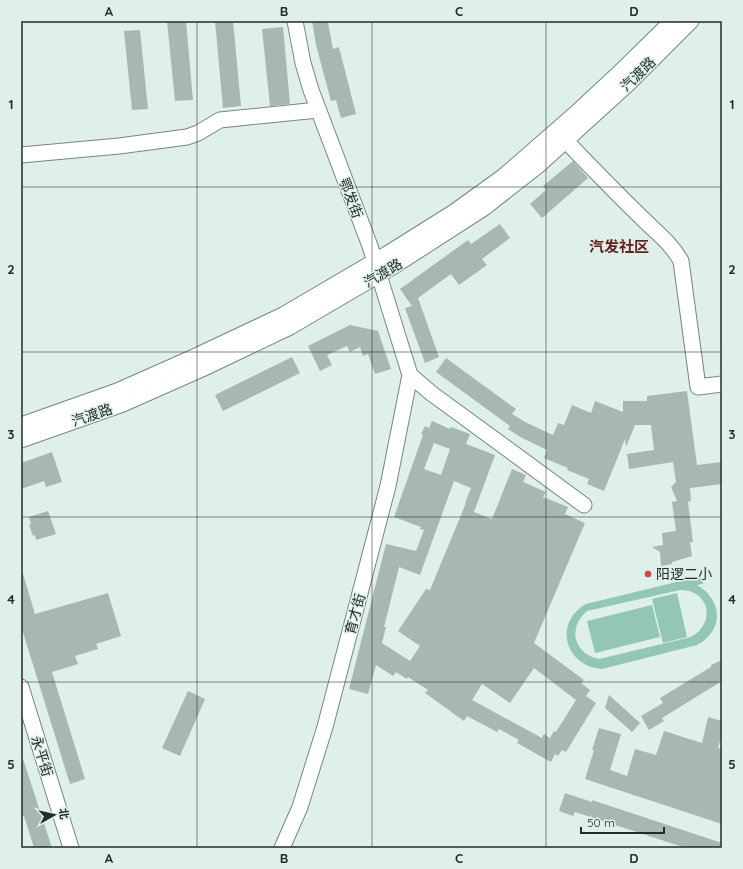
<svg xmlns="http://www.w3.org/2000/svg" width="743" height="869" viewBox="0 0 743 869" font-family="Quicksand,'Noto Sans SC',sans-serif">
<rect width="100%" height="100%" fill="#dfefea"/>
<g fill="#94c6b6" fill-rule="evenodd">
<path d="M 701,576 L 703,584 L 697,585 C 723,600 724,631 697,645 L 602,669 C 565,666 553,623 586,604 ZM 680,590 C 709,589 717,623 691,637 L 599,659 C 574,654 567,628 587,611 Z"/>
<path d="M 677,593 L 687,637 L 663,643 L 652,599 Z"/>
<path d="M 652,605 L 660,637 L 595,653 L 587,621 Z"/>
</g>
<g fill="#a8b7b2" fill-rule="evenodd">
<path d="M 167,21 L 186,21 L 193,100 L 175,101 Z"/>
<path d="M 215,21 L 233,21 L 241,106 L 223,108 Z"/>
<path d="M 312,21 L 326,21 L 326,23 L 328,23 L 333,49 L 339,47 L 356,114 L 341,118 L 336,100 L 331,101 L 316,45 Z"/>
<path d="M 283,27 L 290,104 L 270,106 L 262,29 Z"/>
<path d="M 140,30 L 148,109 L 132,110 L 124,31 Z"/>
<path d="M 573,161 L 588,178 L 542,218 L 530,204 L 546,190 L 543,186 Z"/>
<path d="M 500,224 L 510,238 L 482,259 L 487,265 L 459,285 L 451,274 L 418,298 L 439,357 L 425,363 L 405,308 L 412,306 L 400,289 L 468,240 L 471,244 Z"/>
<path d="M 350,325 L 378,331 L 391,369 L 375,374 L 368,354 L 363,356 L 360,347 L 350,352 L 347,346 L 327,355 L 332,365 L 320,371 L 308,346 Z"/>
<path d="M 292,357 L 300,373 L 223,411 L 215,395 Z"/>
<path d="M 446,358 L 516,409 L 512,414 L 527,423 L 553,435 L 558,423 L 564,425 L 572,405 L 591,413 L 595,401 L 623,412 L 623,401 L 647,401 L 647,396 L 687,391 L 697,465 L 721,462 L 722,466 L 722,484 L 690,488 L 691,501 L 688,502 L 693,542 L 690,542 L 692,556 L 672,562 L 672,564 L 661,566 L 660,552 L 652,547 L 663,545 L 662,533 L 676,531 L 672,502 L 677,501 L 671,487 L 676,482 L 673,462 L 629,469 L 627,454 L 654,450 L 651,425 L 635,425 L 626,447 L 625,439 L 604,491 L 587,484 L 589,479 L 567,470 L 568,468 L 544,458 L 547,450 L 520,437 L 508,429 L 510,426 L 436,372 Z"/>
<path d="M 432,421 L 450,429 L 451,427 L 470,434 L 466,444 L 495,455 L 474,512 L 492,519 L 512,469 L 526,475 L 523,482 L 546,492 L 543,497 L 568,507 L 565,514 L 585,523 L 534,643 L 584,680 L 581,683 L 590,690 L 586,696 L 596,703 L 566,752 L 562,750 L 558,756 L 555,754 L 551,762 L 517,743 L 519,740 L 499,729 L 497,732 L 467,716 L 464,721 L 425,693 L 428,690 L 408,677 L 407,679 L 396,672 L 393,676 L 376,665 L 368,694 L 349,689 L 386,544 L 416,551 L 424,530 L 420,529 L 421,527 L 394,517 L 423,435 L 421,434 L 425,426 L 429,428 ZM 434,443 L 450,449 L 441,475 L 424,469 ZM 454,481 L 471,488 L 465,503 L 466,503 L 430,590 L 426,589 L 398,631 L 420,646 L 410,661 L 382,643 L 386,627 L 384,627 L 399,567 L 420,575 ZM 534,668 L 576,700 L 556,732 L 554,731 L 550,738 L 544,734 L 542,738 L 472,700 L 482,684 L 510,703 Z"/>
<path d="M 52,452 L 62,482 L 46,487 L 44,481 L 21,489 L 21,463 Z"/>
<path d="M 48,511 L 56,534 L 36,540 L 35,535 L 33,536 L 29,525 L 31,524 L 29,517 Z"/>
<path d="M 21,574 L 23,574 L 35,614 L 108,593 L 121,636 L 96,644 L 98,649 L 75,656 L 78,664 L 52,672 L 85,779 L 70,784 L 21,626 Z"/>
<path d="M 722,660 L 722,681 L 662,718 L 664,721 L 649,730 L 641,716 L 663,703 L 660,698 L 711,667 L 711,665 Z"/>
<path d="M 188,691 L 205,699 L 180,756 L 162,748 Z"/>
<path d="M 609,695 L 640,723 L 632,732 L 605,708 Z"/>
<path d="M 708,717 L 722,721 L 722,735 L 718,748 L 722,749 L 722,824 L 585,779 L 594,750 L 592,750 L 599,728 L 621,734 L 610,770 L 627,776 L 635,749 L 656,755 L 664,731 L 702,743 Z"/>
<path d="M 21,759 L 23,759 L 52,848 L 34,848 L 24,816 L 21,816 Z"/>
<path d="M 565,793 L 592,802 L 592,800 L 722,843 L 722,848 L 686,848 L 575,812 L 573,816 L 559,811 Z"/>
</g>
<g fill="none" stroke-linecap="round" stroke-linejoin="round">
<g stroke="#778681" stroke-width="17">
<g id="minor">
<path d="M 566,141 C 591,167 616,193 642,218 C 656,232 671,243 681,261 L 698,387 L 722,384"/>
<path d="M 21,155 L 119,146 L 187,137 L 198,133 L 220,120 L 318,110"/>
<path d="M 410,375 L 431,393 L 584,505"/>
<path d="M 21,425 L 117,391 L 196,356 L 283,315 L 387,254 L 454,212 L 504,176 L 575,114 L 618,74 L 672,21"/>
<path d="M 21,440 L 123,404 L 202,369 L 290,327 L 394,266 L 484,208 L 540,164 L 628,84 L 691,21"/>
<path d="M 21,687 L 71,848"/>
<path d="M 282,848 L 300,807 L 325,727 L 388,486 L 410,375 L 370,246 L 311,90 L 303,63 L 295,21"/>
</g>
</g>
<use href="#minor" stroke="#fff" stroke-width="15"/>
</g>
<path fill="none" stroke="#252b29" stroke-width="1" stroke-opacity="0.55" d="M 197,21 L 197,848M 372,21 L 372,848M 546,21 L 546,848M 21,187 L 722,187M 21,352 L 722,352M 21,517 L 722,517M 21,682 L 722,682"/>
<circle fill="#d24344" stroke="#dfefea" stroke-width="1.5" cx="648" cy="574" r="4"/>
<g text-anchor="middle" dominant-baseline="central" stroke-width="3" stroke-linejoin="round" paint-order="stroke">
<g font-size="14" fill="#252b29" stroke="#dfefea">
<text transform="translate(638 74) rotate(-44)">汽渡路</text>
<text transform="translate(351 198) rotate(69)">鄂发街</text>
<text transform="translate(383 273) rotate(-31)">汽渡路</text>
<text transform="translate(92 415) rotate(-19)">汽渡路</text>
<text transform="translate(355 614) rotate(-75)">育才街</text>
<text transform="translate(42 756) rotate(73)">永平街</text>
</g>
<g font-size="14" fill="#252b29" stroke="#dfefea" text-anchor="start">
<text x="656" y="574">阳逻二小</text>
</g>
<g font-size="15" font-weight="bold" fill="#641f1e" stroke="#dfefea">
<text x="619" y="246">汽发社区</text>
</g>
</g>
<rect width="743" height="869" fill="none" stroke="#dfefea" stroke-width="44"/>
<g transform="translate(54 815) rotate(82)" stroke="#dfefea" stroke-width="3" paint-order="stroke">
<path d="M0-3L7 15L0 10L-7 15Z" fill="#252b29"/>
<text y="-6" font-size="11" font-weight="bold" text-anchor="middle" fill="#252b29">北</text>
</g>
<path d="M581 827v6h83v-6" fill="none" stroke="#252b29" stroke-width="2"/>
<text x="587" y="827" font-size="12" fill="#252b29" stroke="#dfefea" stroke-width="3" paint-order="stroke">50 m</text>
<rect x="22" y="22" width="699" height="825" fill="none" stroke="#252b29" stroke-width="1.5"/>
<g font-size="13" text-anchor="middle" font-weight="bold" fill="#252b29">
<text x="109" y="16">A</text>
<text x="284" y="16">B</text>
<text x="459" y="16">C</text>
<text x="634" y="16">D</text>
<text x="11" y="109">1</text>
<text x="732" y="109">1</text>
<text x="11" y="274">2</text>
<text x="732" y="274">2</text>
<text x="11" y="439">3</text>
<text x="732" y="439">3</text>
<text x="11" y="604">4</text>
<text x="732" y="604">4</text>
<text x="11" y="769">5</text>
<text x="732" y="769">5</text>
<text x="109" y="863">A</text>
<text x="284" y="863">B</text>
<text x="459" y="863">C</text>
<text x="634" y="863">D</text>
</g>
</svg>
